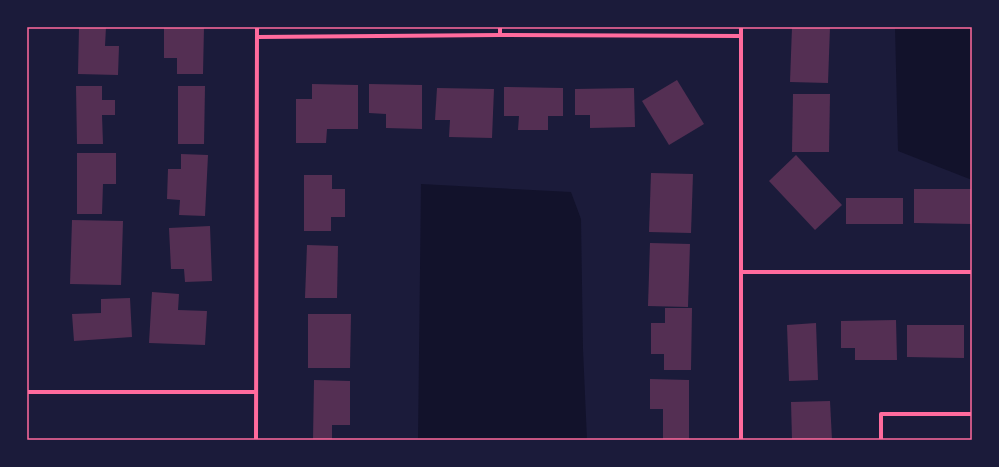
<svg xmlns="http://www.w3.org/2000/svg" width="999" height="467" viewBox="0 0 999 467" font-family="Rubik,sans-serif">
<rect width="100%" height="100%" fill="#1b1b3a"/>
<g fill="#12122b">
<path d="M 895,27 L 972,27 L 972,180 L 898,151 Z"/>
<path d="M 421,184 L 571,192 L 581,219 L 583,349 L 587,440 L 418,440 Z"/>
</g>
<g fill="#542f53">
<path d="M 79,27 L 106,27 L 105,46 L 119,46 L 118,75 L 78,74 Z"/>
<path d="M 177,27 L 204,27 L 203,74 L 177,74 L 177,58 L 164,58 L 164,28 Z"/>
<path d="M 792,27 L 830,27 L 828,83 L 790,82 Z"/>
<path d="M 677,80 L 704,124 L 669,145 L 642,101 Z"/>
<path d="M 312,84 L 358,85 L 358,129 L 327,129 L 326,143 L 296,143 L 296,99 L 312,99 Z"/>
<path d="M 369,84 L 422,85 L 422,129 L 386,128 L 386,114 L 369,113 Z"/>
<path d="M 76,86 L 102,86 L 102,100 L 115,100 L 115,115 L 102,115 L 103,144 L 77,144 Z"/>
<path d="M 178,86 L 205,86 L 204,144 L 178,144 Z"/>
<path d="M 504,87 L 563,88 L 563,116 L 548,116 L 548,130 L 518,130 L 519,116 L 504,116 Z"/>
<path d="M 437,88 L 494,89 L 492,138 L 449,137 L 450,120 L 435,120 Z"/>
<path d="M 634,88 L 635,127 L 590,128 L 590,115 L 575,115 L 575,89 Z"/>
<path d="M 793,94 L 830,94 L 829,152 L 792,152 Z"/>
<path d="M 77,153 L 116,153 L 116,184 L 103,184 L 102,214 L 77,214 Z"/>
<path d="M 181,154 L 208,155 L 205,216 L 179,215 L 180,200 L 167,199 L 168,169 L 181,169 Z"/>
<path d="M 796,155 L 842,205 L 815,230 L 769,181 Z"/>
<path d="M 651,173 L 693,174 L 691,233 L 649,232 Z"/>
<path d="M 304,175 L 332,175 L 332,189 L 345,189 L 345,217 L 331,217 L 331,231 L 304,231 Z"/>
<path d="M 914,189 L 972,189 L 972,224 L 914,223 Z"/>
<rect x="846" y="198" width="57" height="26"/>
<path d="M 72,220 L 123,221 L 121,285 L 70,284 Z"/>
<path d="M 210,226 L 212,281 L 185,282 L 184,269 L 171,269 L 169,228 Z"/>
<path d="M 650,243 L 690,244 L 688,307 L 648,306 Z"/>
<path d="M 307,245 L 338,246 L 337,298 L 305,298 Z"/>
<path d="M 152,292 L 179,294 L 178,310 L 207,311 L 205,345 L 149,343 Z"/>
<path d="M 130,298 L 132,337 L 74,341 L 72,314 L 101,313 L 101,299 Z"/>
<path d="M 665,308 L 692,308 L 691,370 L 664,370 L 664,354 L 651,354 L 651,323 L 665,323 Z"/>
<path d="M 308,314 L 351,314 L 350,368 L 308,368 Z"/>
<path d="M 896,320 L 897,360 L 855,360 L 855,348 L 841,348 L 841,321 Z"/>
<path d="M 816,323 L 818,380 L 789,381 L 787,325 Z"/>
<path d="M 907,325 L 964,325 L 964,358 L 907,357 Z"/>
<path d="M 650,379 L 689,380 L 689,439 L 663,439 L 663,409 L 650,409 Z"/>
<path d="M 314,380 L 350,381 L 350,425 L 332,425 L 332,440 L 313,440 Z"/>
<path d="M 830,401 L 832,440 L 792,440 L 791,402 Z"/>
</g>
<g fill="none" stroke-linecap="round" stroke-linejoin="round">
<g stroke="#ff6b9d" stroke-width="4">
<path d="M 500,27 L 500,35"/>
<path d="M 741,27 L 741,440"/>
<path d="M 257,37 L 500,35 L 741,36"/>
<path d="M 741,272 L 972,272"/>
<path d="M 27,392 L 255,392"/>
<path d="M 256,440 L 257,27"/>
<path d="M 881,440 L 881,414 L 972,414"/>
</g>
</g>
<rect width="999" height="467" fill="none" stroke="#1b1b3a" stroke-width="56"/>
<rect x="28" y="28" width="943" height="411" fill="none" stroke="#ff6b9d" stroke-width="1.5"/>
</svg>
